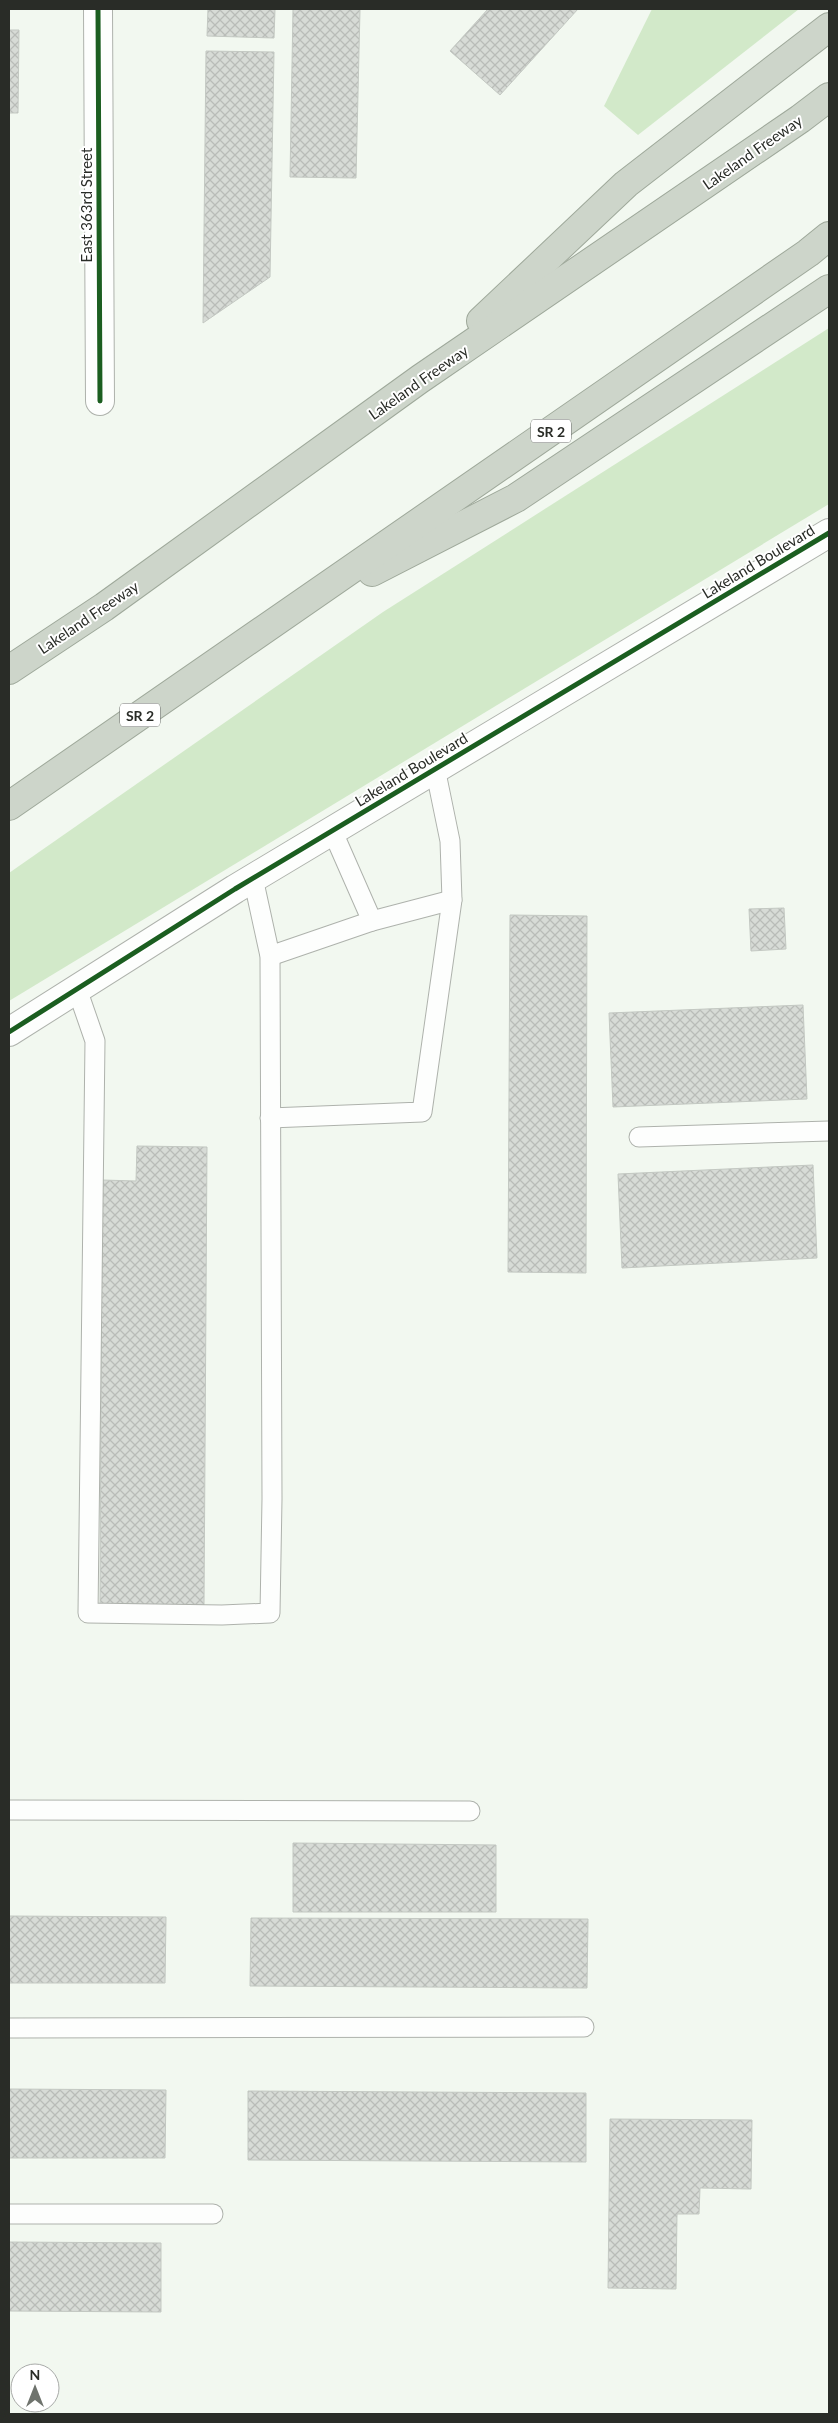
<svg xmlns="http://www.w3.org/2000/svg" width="838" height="2423" viewBox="0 0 838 2423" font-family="Lato,sans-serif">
<defs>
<pattern id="building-cross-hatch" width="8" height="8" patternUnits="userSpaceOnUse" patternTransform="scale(1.25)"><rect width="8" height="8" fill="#d7dbd6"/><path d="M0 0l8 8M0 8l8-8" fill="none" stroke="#b9bcb8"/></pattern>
</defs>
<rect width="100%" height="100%" fill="#f2f8f0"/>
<g fill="#d2e9c9">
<path d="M 652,9 L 799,9 L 638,135 L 604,106 Z"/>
<path d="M 829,328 L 829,504 L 9,1001 L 9,873 L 383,612 Z"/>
</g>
<g fill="url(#building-cross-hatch)" stroke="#c3c8c2">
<path d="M 208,9 L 275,9 L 274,38 L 207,36 Z"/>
<path d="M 293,9 L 360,9 L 356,178 L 290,177 Z"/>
<path d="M 488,9 L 578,9 L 500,95 L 450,51 Z"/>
<path d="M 9,30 L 19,30 L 18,113 L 9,113 Z"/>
<path d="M 206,51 L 274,52 L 270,277 L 203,323 Z"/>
<path d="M 784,908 L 786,949 L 751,951 L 749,909 Z"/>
<path d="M 510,915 L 587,916 L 586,1273 L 508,1272 Z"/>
<path d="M 803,1005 L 807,1099 L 613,1107 L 609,1013 Z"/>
<path d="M 137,1146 L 207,1147 L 204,1605 L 100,1604 L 102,1180 L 136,1181 Z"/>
<path d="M 813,1165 L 817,1258 L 622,1268 L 618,1174 Z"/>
<path d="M 293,1843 L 496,1845 L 496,1912 L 293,1912 Z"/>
<path d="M 9,1916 L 166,1917 L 165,1983 L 9,1983 Z"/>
<path d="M 251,1918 L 588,1919 L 587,1988 L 250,1986 Z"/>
<path d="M 9,2089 L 166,2090 L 165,2158 L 9,2158 Z"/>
<path d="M 248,2091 L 586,2093 L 586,2162 L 248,2160 Z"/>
<path d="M 610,2119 L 752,2120 L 751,2189 L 700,2188 L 699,2214 L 677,2214 L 676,2289 L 608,2288 Z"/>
<path d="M 9,2242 L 161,2243 L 161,2312 L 9,2311 Z"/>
</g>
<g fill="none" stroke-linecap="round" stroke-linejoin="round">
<g stroke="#aeb2ac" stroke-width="21">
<g id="lane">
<path d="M 332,830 L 372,921 L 452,900"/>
<path d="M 270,956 L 372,921"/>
<path d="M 77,989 L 95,1041 L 88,1613 L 222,1615 L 270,1613 L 272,1499 L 270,956 L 253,878"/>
<path d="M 270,1118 L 422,1112 L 452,900 L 450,841 L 435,768"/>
<path d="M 639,1137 L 829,1131"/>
<path d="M 9,1810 L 470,1811"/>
<path d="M 9,2028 L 584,2027"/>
<path d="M 9,2214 L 213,2214"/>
</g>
</g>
<g stroke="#aeb2ac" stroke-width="30">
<path id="street" d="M 98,9 L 100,401"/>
</g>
<g stroke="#aeb2ac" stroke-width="30">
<path id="secondary" d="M 9,1032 L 235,889 L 829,533"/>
</g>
<g stroke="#9ea89a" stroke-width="30">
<g id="highway">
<path d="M 481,321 L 626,184 L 829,27"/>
<path d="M 372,572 L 516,498 L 829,289"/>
<path d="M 9,670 L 104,607 L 420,379 L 800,119 L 829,97"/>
<path d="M 9,806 L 808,253 L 829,236"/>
</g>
</g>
<use href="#lane" stroke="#fdfefd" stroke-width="19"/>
<use href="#street" stroke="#fdfefd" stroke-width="28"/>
<use href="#secondary" stroke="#fdfefd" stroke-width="28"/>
<use href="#highway" stroke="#cdd5ca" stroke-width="28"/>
<g stroke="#fff" stroke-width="8">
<g id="cycleway">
<path d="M 98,9 L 100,401"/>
<path d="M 9,1032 L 235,889 L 829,533"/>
</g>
</g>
<use href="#cycleway" stroke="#1b5e20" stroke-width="5"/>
</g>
<g text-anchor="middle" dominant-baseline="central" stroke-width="4" stroke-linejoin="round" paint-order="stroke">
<g fill="#fff" stroke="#696b68" stroke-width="1">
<rect x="531" y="419.5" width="40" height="23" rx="4"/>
<rect x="120" y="703.5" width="40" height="23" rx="4"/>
</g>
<g font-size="14" font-weight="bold" fill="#292c27">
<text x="551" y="431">SR 2</text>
<text x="140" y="715">SR 2</text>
</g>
<g font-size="15" fill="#292c27" stroke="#fff">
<text transform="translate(752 152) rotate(-35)">Lakeland Freeway</text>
<text transform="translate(86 205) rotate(-90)">East 363rd Street</text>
<text transform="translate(418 382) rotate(-35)">Lakeland Freeway</text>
<text transform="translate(758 561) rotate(-31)">Lakeland Boulevard</text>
<text transform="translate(88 617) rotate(-34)">Lakeland Freeway</text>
<text transform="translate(411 769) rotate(-31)">Lakeland Boulevard</text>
</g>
</g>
<rect width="838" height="2423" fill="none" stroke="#292c27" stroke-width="20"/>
<g transform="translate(35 2388)"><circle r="24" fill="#ffffff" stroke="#a9aba9"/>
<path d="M0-4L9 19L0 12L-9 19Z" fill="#6f736d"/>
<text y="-8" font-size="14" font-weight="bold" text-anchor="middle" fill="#292c27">N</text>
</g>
</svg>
